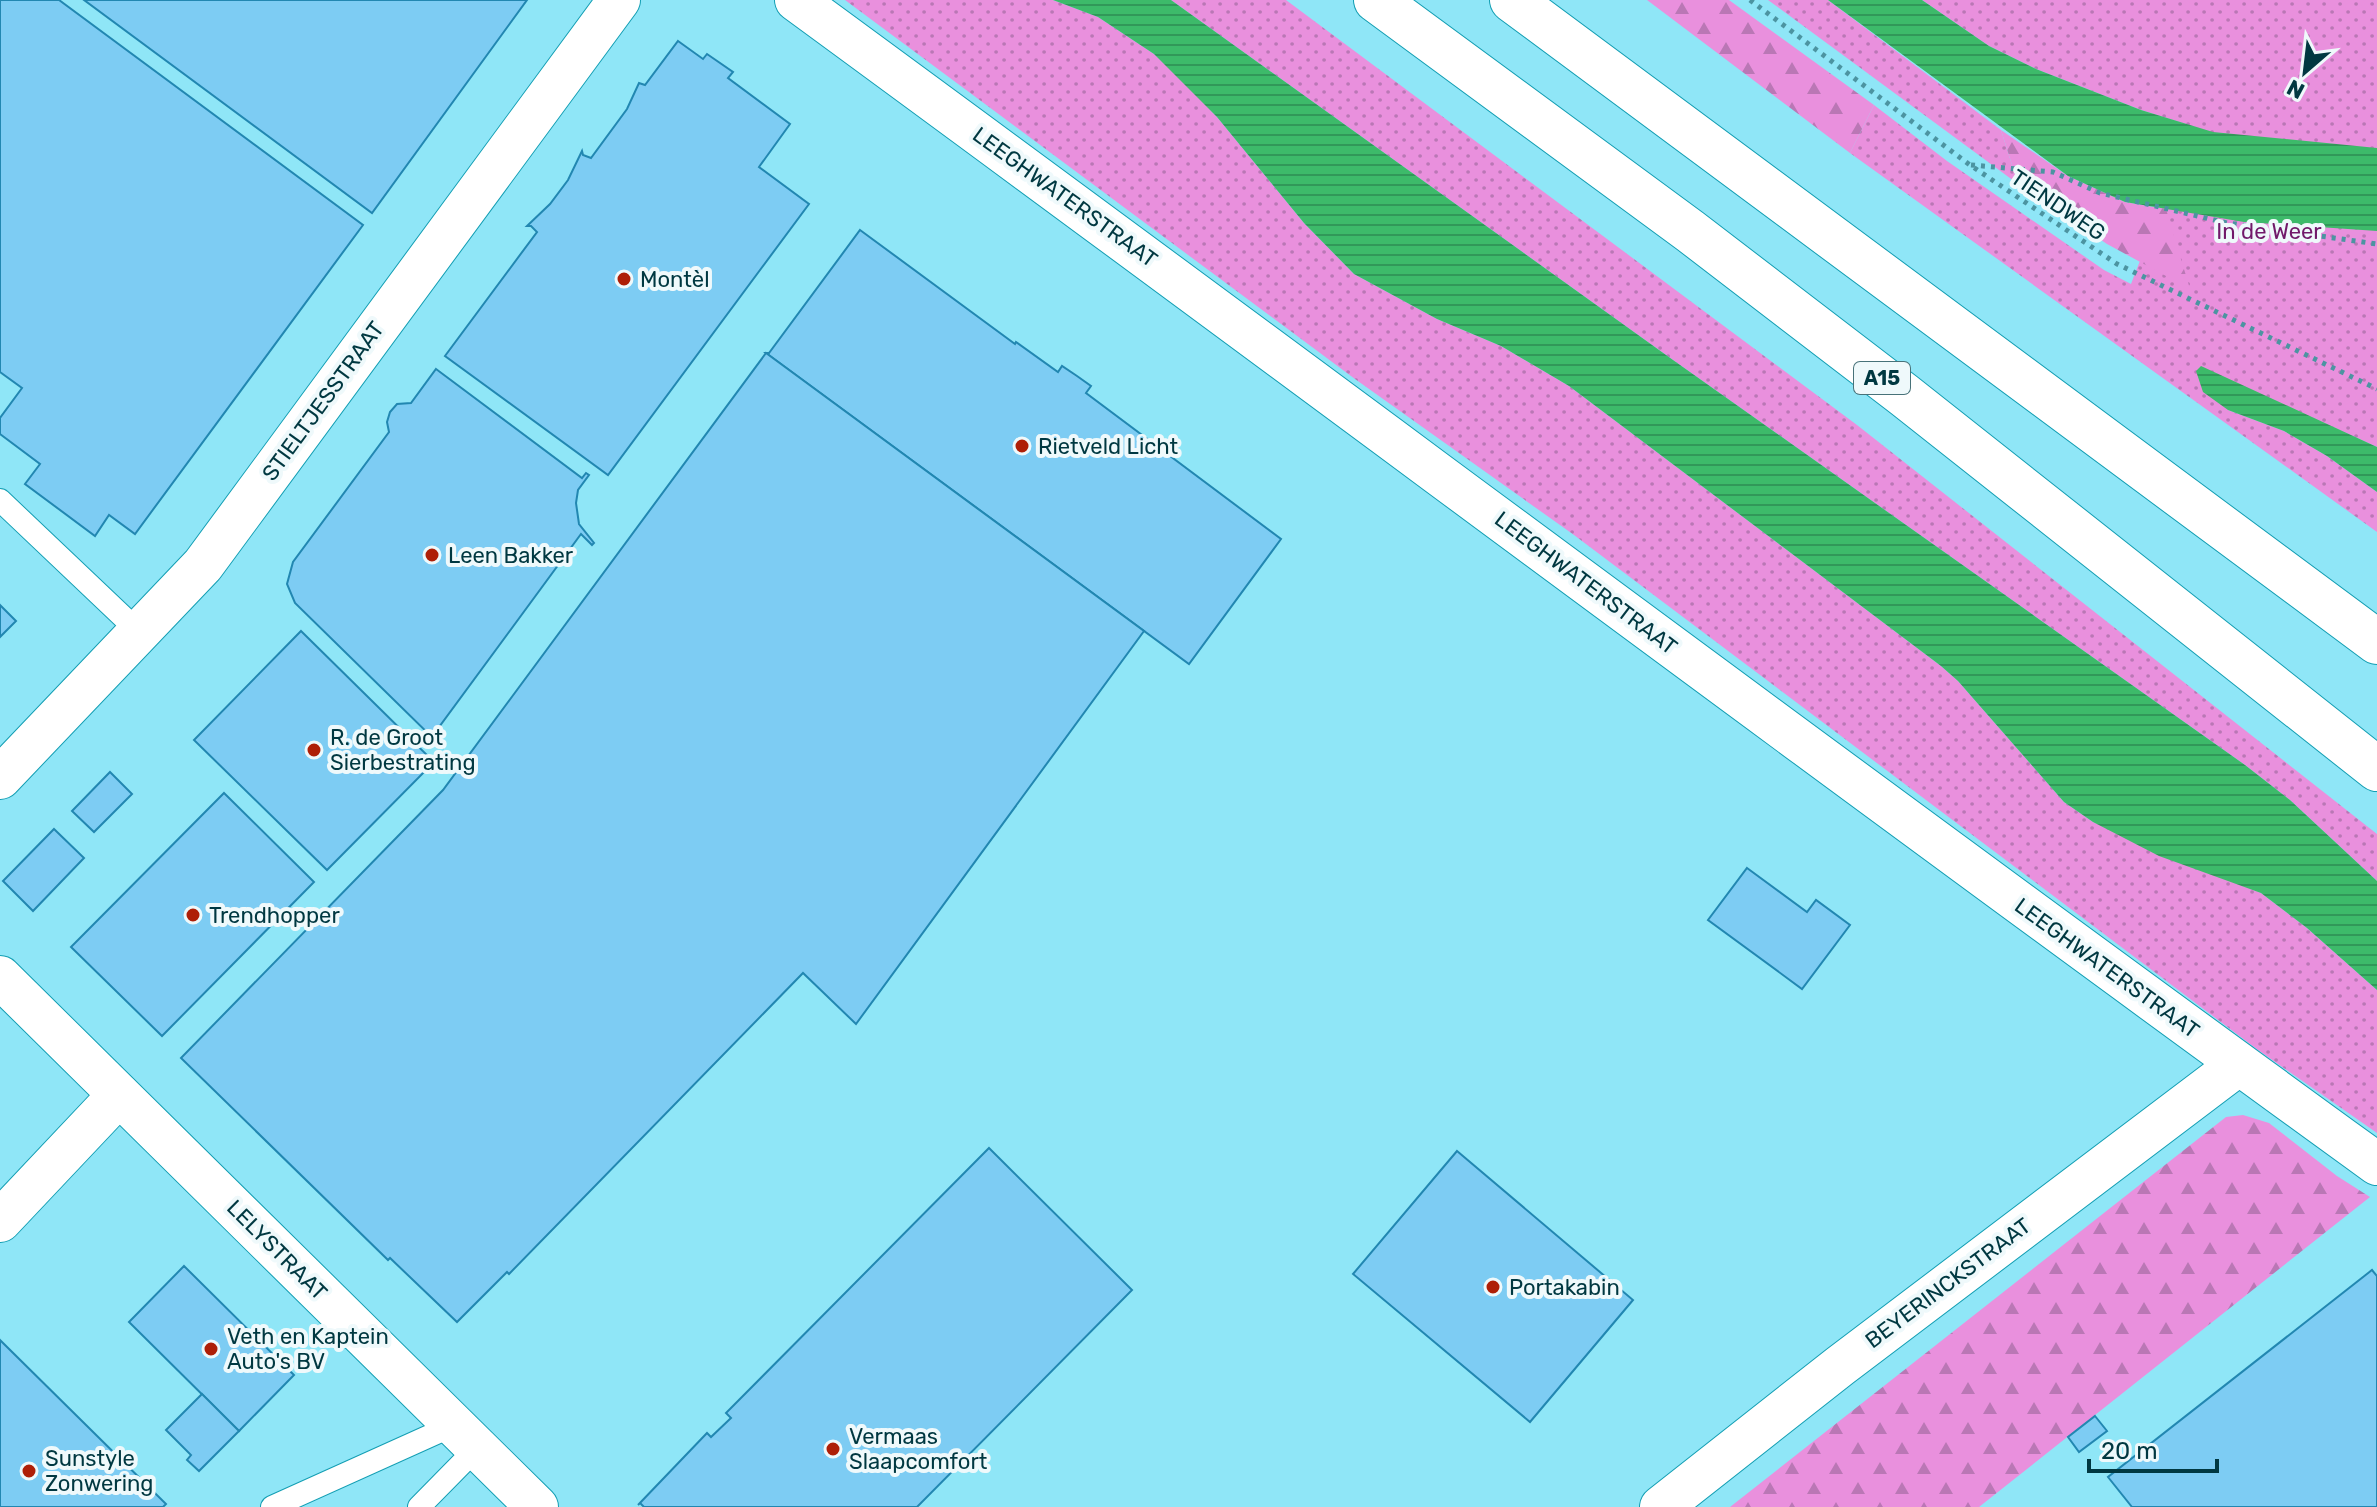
<svg xmlns="http://www.w3.org/2000/svg" width="2377" height="1507" viewBox="0 0 2377 1507" font-family="Rubik,sans-serif">
<defs>
<pattern id="grass-dots" width="8" height="8" patternUnits="userSpaceOnUse" patternTransform="scale(2)"><rect width="8" height="8" fill="#e990dd"/><path d="M2 2h.1M6 6h.1" fill="none" stroke="#ba77b5" stroke-width="1.8" stroke-linecap="round"/></pattern>
<pattern id="forest-firs" width="22" height="20" patternUnits="userSpaceOnUse" patternTransform="scale(2)"><rect width="22" height="20" fill="#e990dd"/><path d="M5 1l3.5 6h-7zM16 11l3.5 6h-7z" fill="#ba77b5"/></pattern>
<pattern id="water-rules" width="6" height="5" patternUnits="userSpaceOnUse" patternTransform="scale(2)"><rect width="6" height="5" fill="#3dba6a"/><path d="M0 2.5h6" fill="none" stroke="#319859"/></pattern>
</defs>
<rect width="100%" height="100%" fill="#8fe6f7"/>
<g fill="url(#grass-dots)">
<path d="M 845,0 L 1053,0 L 1098,17 L 1154,54 L 1184,82 L 1217,117 L 1304,223 L 1354,274 L 1437,319 L 1501,346 L 1569,386 L 1941,666 L 1958,681 L 2064,802 L 2093,822 L 2261,893 L 2307,928 L 2377,990 L 2377,1133 L 2258,1050 L 1574,535 L 1355,379 Z"/>
<path d="M 1171,0 L 1286,0 L 1857,425 L 2377,834 L 2377,881 L 2290,800 L 2245,765 L 1673,360 Z"/>
<path d="M 1768,0 L 1828,0 L 2001,130 L 2018,184 Z"/>
<path d="M 1922,0 L 2377,0 L 2377,447 L 2201,367 L 2228,410 L 2284,431 L 2327,456 L 2377,492 L 2377,532 L 1850,153 L 1874,105 L 1947,161 L 2104,270 L 2131,284 L 2192,126 L 2141,110 L 2036,69 L 1989,46 Z"/>
</g>
<g fill="url(#forest-firs)">
<path d="M 1647,0 L 1729,0 L 1874,105 L 1850,153 Z"/>
<path d="M 2001,130 L 2068,176 L 2125,202 L 2166,209 L 2190,289 L 2107,244 L 2018,184 Z"/>
<path d="M 2243,1115 L 2269,1123 L 2337,1176 L 2370,1197 L 1979,1507 L 1730,1507 L 2226,1117 Z"/>
</g>
<g fill="url(#water-rules)">
<path d="M 1053,0 L 1171,0 L 1673,360 L 2245,765 L 2290,800 L 2377,881 L 2377,990 L 2307,928 L 2261,893 L 2159,856 L 2093,822 L 2064,802 L 1958,681 L 1941,666 L 1569,386 L 1501,346 L 1437,319 L 1354,274 L 1304,223 L 1217,117 L 1154,54 L 1098,17 Z"/>
<path d="M 1828,0 L 1922,0 L 1989,46 L 2036,69 L 2141,110 L 2213,132 L 2377,148 L 2377,231 L 2244,222 L 2125,202 L 2068,176 Z"/>
<path d="M 2201,366 L 2377,447 L 2377,492 L 2327,456 L 2284,431 L 2228,410 L 2203,392 L 2196,371 Z"/>
</g>
<g fill="#7dccf3" stroke="#2287b1" stroke-width="2">
<path d="M 0,0 L 59,0 L 363,225 L 135,534 L 109,515 L 95,536 L 25,484 L 40,464 L 0,434 L 0,418 L 22,388 L 0,372 Z"/>
<path d="M 84,0 L 527,0 L 372,213 Z"/>
<path d="M 678,41 L 703,59 L 707,54 L 733,72 L 728,78 L 790,124 L 759,167 L 809,204 L 608,475 L 445,356 L 537,232 L 531,226 L 527,226 L 550,204 L 568,180 L 582,151 L 583,155 L 591,158 L 627,109 L 639,83 L 645,85 Z"/>
<path d="M 860,230 L 1015,344 L 1016,342 L 1058,372 L 1062,366 L 1077,376 L 1091,386 L 1086,393 L 1281,539 L 1189,664 L 766,353 L 769,353 Z"/>
<path d="M 766,353 L 1144,631 L 856,1024 L 803,973 L 509,1274 L 507,1272 L 457,1322 L 390,1258 L 388,1260 L 181,1058 L 443,790 Z"/>
<path d="M 436,369 L 582,478 L 586,473 L 589,475 L 578,490 L 576,503 L 579,524 L 594,543 L 592,545 L 581,534 L 434,734 L 445,745 L 443,748 L 295,603 L 287,584 L 293,562 L 389,432 L 387,422 L 390,412 L 397,404 L 411,403 Z"/>
<path d="M 0,605 L 16,621 L 0,637 Z"/>
<path d="M 301,631 L 434,762 L 327,870 L 194,740 Z"/>
<path d="M 110,772 L 132,794 L 94,832 L 72,811 Z"/>
<path d="M 224,793 L 314,882 L 162,1036 L 71,947 Z"/>
<path d="M 54,829 L 84,858 L 33,911 L 3,881 Z"/>
<path d="M 1747,868 L 1807,912 L 1816,900 L 1850,925 L 1802,989 L 1708,920 Z"/>
<path d="M 989,1148 L 1132,1290 L 917,1507 L 644,1507 L 640,1503 L 638,1505 L 707,1433 L 711,1437 L 731,1418 L 726,1413 Z"/>
<path d="M 1457,1151 L 1633,1300 L 1530,1422 L 1353,1274 Z"/>
<path d="M 184,1266 L 294,1375 L 239,1431 L 129,1322 Z"/>
<path d="M 2372,1270 L 2377,1276 L 2377,1507 L 2132,1507 L 2108,1477 Z"/>
<path d="M 0,1340 L 166,1504 L 163,1507 L 0,1507 Z"/>
<path d="M 202,1394 L 239,1431 L 199,1471 L 187,1460 L 191,1455 L 166,1430 Z"/>
<path d="M 2095,1416 L 2107,1431 L 2079,1452 L 2068,1437 Z"/>
</g>
<g fill="none" stroke-linecap="round" stroke-linejoin="round">
<g stroke="#139eb3" stroke-width="24">
<g id="service">
<path d="M 0,500 L 139,632"/>
<path d="M 272,1507 L 454,1425"/>
<path d="M 419,1507 L 477,1448"/>
</g>
</g>
<g stroke="#139eb3" stroke-width="44">
<g id="minor">
<path d="M 796,0 C 1324,387 1847,780 2377,1164"/>
<path d="M 0,778 L 203,565 L 619,0"/>
<path d="M 0,977 L 537,1507"/>
<path d="M 0,1221 L 119,1095"/>
<path d="M 1661,1507 L 1840,1366 L 2239,1064"/>
</g>
</g>
<g stroke="#139eb3" stroke-width="46">
<g id="motorway">
<path d="M 1376,0 L 1690,231 L 1904,395 L 2377,769"/>
<path d="M 1512,0 L 2377,642"/>
</g>
</g>
<g stroke="#4c94a1" stroke-width="5" stroke-dasharray="4 6" stroke-linecap="butt">
<path d="M 1750,0 L 1970,165 L 2117,264 L 2377,389"/>
<path d="M 1971,165 L 2053,172 L 2100,193 L 2227,223 L 2377,244"/>
</g>
<use href="#service" stroke="#fff" stroke-width="22"/>
<use href="#minor" stroke="#fff" stroke-width="42"/>
<use href="#motorway" stroke="#fff" stroke-width="44"/>
</g>
<g fill="#ae1f07" stroke="#eff9fb" stroke-width="3">
<circle cx="624" cy="279" r="8"/>
<circle cx="1022" cy="446" r="8"/>
<circle cx="432" cy="555" r="8"/>
<circle cx="314" cy="750" r="8"/>
<circle cx="193" cy="915" r="8"/>
<circle cx="1493" cy="1287" r="8"/>
<circle cx="211" cy="1349" r="8"/>
<circle cx="833" cy="1449" r="8"/>
<circle cx="29" cy="1471" r="8"/>
</g>
<g text-anchor="middle" dominant-baseline="central" stroke-width="8" stroke-linejoin="round" paint-order="stroke">
<rect fill="#eff9fb" stroke="#487279" stroke-width="2" x="1854" y="362" width="56" height="32" rx="6"/>
<g font-size="20" font-weight="bold" fill="#003841">
<text x="1882" y="378">A15</text>
</g>
<g font-size="22" fill="#003841" stroke="#eff9fb">
<text transform="translate(1065 197) rotate(36)">LEEGHWATERSTRAAT</text>
<text transform="translate(2058 205) rotate(34)">TIENDWEG</text>
<text transform="translate(323 401) rotate(-54)">STIELTJESSTRAAT</text>
<text transform="translate(1586 583) rotate(37)">LEEGHWATERSTRAAT</text>
<text transform="translate(2107 968) rotate(36)">LEEGHWATERSTRAAT</text>
<text transform="translate(277 1250) rotate(45)">LELYSTRAAT</text>
<text transform="translate(1948 1283) rotate(-37)">BEYERINCKSTRAAT</text>
</g>
<g font-size="22" fill="#71196a" stroke="#eff9fb">
<text x="2269" y="231">In de Weer</text>
</g>
<g font-size="22" fill="#003841" stroke="#eff9fb" text-anchor="start">
<text x="640" y="279">Montèl</text>
<text x="1038" y="446">Rietveld Licht</text>
<text x="448" y="555">Leen Bakker</text>
<text x="330" y="737">R. de Groot<tspan x="330" dy="25">Sierbestrating</tspan></text>
<text x="209" y="915">Trendhopper</text>
<text x="1509" y="1287">Portakabin</text>
<text x="227" y="1336">Veth en Kaptein<tspan x="227" dy="25">Auto's BV</tspan></text>
<text x="849" y="1436">Vermaas<tspan x="849" dy="25">Slaapcomfort</tspan></text>
<text x="45" y="1458">Sunstyle<tspan x="45" dy="25">Zonwering</tspan></text>
</g>
</g>
<g transform="translate(2305 72) rotate(208)" stroke="#eff9fb" stroke-width="6" paint-order="stroke">
<path d="M0-6L14 30L0 20L-14 30Z" fill="#003841"/>
<text y="-12" font-size="22" font-weight="bold" text-anchor="middle" fill="#003841">N</text>
</g>
<path d="M2089 1459v12h128v-12" fill="none" stroke="#003841" stroke-width="4"/>
<text x="2101" y="1459" font-size="24" fill="#003841" stroke="#eff9fb" stroke-width="6" paint-order="stroke">20 m</text>
</svg>
